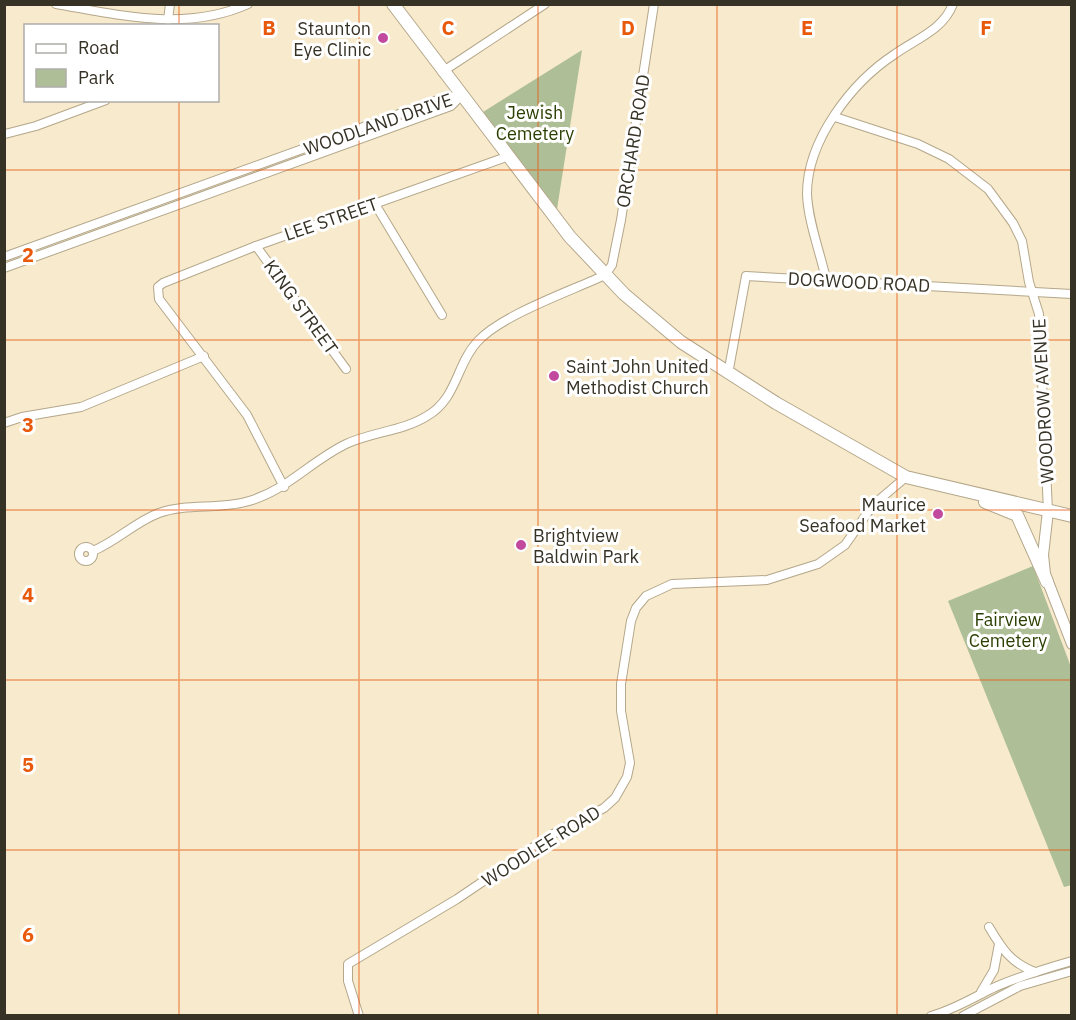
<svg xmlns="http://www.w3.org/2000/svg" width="1076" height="1020" viewBox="0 0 1076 1020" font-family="'IBM Plex Sans',sans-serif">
<rect width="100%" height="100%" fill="#f8eacc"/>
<g fill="#aebf98">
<path d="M 582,50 L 557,209 L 483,112 Z"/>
<path d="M 1033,566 L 1071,667 L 1072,885 L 1064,887 L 948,601 Z"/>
</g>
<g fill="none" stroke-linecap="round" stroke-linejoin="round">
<g stroke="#b4a78a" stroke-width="10">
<g id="minor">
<path d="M 56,4 C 120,15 186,32 248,4"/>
<path d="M 168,20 L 170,4"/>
<path d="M 442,72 L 545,4"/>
<path d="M 835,117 L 918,144 L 949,159 L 988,189 L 1013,223 L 1022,241 L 1029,282 L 1039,314 L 1048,511"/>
<path d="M 5,134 L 36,126 L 106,100"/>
<path d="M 375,204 L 442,315"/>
<path d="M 256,246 L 346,369"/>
<path d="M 4,257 L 446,97 L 461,96"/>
<path d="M 4,268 L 451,106 L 461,96"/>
<path d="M 826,279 C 820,252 808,221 807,194 C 807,140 852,82 895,54 C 916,39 943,30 953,4"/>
<path d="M 728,374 L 746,276 L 1072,294"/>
<path d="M 4,423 L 22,417 L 81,407 L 204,356"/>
<path d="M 284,487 L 247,415 L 159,299 L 158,287 L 163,283 L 256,246 L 509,156"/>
<circle cx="86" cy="554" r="7"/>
<path d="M 93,551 C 117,541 135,522 159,513 C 188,503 219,510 249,501 C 287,490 311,461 346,444 C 372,432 403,431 427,416 C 457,399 456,365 477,342 C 501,315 571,291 605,275 L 612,265 L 621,220 L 654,4"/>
<path d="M 989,927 C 1002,949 1011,963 1035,972"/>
<path d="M 981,992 L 994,970 L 999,944"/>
<path d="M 359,1016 L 348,981 L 348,964 L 457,899 L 553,834 L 604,808 L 615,798 L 627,777 L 630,763 L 621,711 L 621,684 L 631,621 L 636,608 L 646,596 L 672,584 L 767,580 L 818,564 L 845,545 L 873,505 L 906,477"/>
<path d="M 931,1016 C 953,1010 971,999 991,989 C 1017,977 1044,969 1072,961"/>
<path d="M 963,1016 L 1020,986 L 1072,971"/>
</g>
</g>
<g stroke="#b4a78a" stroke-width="12">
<path id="tertiary" d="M 1048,511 L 1043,555 L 1045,574 L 1072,644"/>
</g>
<g stroke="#b4a78a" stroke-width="14">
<g id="secondary">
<path d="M 393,4 L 570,237 L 624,294 L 681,342 L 776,403 L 906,477 L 1072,516"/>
<path d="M 985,502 L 1017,515 L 1047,582"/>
</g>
</g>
<use href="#minor" stroke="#fff" stroke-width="8"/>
<use href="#tertiary" stroke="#fff" stroke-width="10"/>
<use href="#secondary" stroke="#fff" stroke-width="12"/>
</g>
<path fill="none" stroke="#e8590c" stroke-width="1.5" stroke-opacity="0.55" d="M 179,4 L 179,26M 359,4 L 359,1016M 538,4 L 538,1016M 717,4 L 717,1016M 897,4 L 897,1016M 179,100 L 179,1016M 4,170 L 1072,170M 4,340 L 1072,340M 4,510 L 1072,510M 4,680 L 1072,680M 4,850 L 1072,850"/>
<g fill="#c1499e" stroke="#fff" stroke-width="2">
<circle cx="383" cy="38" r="6"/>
<circle cx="554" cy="376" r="6"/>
<circle cx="938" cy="514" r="6"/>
<circle cx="521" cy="545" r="6"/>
</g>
<g text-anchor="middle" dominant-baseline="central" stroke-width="6" stroke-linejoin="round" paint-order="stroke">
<g font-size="18" fill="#373226" stroke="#fff" text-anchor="end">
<text x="371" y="28">Staunton<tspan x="371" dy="21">Eye Clinic</tspan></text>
<text x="566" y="366" text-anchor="start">Saint John United<tspan x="566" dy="21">Methodist Church</tspan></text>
<text x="926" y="504">Maurice<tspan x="926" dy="21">Seafood Market</tspan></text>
<text x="533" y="535" text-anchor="start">Brightview<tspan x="533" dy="21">Baldwin Park</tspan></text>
</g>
<g font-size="18" fill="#2b3f00" stroke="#fff">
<text x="535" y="112">Jewish<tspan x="535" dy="21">Cemetery</tspan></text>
<text x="1008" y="619">Fairview<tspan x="1008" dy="21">Cemetery</tspan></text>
</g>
<g font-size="18" fill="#373226" stroke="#fff">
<text transform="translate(378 124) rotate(-19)">WOODLAND DRIVE</text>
<text transform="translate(633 141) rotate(-81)">ORCHARD ROAD</text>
<text transform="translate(331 219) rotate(-19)">LEE STREET</text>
<text transform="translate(859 282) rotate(3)">DOGWOOD ROAD</text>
<text transform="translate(301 307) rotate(54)">KING STREET</text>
<text transform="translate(1043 401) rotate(-93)">WOODROW AVENUE</text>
<text transform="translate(541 846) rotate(-32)">WOODLEE ROAD</text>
</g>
</g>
<g font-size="20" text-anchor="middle" font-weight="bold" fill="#e8590c" stroke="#fff" stroke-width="6" stroke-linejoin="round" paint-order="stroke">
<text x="269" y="35">B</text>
<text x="448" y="35">C</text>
<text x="628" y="35">D</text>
<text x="807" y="35">E</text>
<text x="986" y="35">F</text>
<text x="28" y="262">2</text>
<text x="28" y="432">3</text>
<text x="28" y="602">4</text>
<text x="28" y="772">5</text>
<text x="28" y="942">6</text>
</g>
<rect width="1076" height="1020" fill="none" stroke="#373226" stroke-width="12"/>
<rect x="24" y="24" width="195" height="78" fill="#ffffff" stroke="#afada8" stroke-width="1.5"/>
<rect x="36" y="44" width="30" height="9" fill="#ffffff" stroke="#afada8" stroke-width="1.5"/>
<text x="78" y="54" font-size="18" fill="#373226">Road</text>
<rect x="36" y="69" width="30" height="18" fill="#aebf98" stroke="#afada8" stroke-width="1.5"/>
<text x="78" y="84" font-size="18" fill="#373226">Park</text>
</svg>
